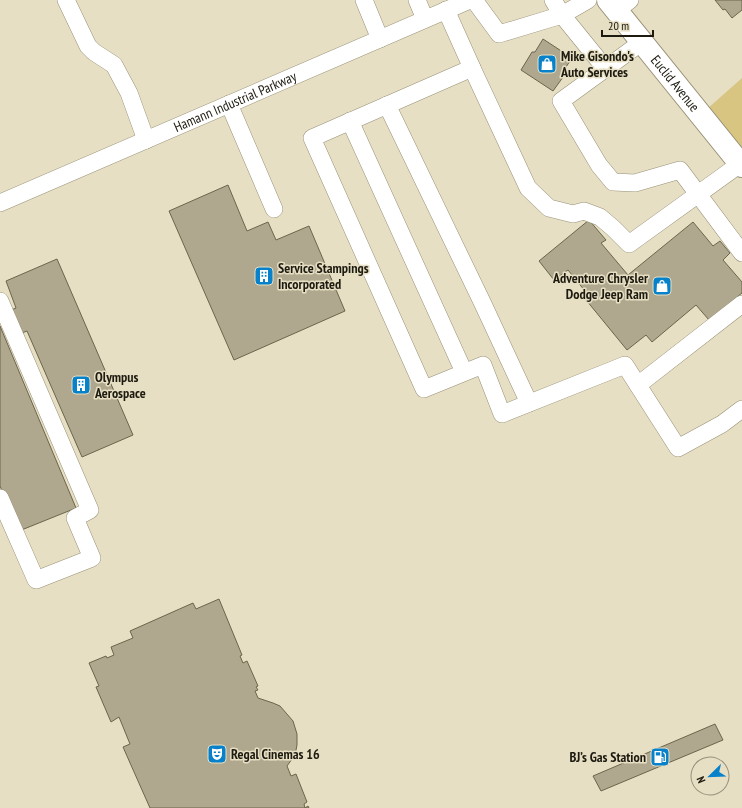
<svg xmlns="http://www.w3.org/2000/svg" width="742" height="808" viewBox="0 0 742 808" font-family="'PT Sans Narrow',sans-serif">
<rect width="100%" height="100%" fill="#e7dfc4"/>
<path fill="#d8c582" d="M 742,78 L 742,154 L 706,110 Z"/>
<g fill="#b0a88e" stroke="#6b654c">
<path d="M 715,0 L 742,0 L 742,10 L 732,18 L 725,9 L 723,10 Z"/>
<path d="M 543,39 L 572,58 L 564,70 L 566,73 L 553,91 L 521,70 L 532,52 L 535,52 Z"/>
<path d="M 228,185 L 247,231 L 268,222 L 276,240 L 309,226 L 345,311 L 234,360 L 169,211 Z"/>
<path d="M 589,220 L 606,240 L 601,243 L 628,275 L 693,222 L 713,246 L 720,241 L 730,253 L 723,260 L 742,282 L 742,293 L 709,320 L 696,305 L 652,342 L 646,335 L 627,350 L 582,295 L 585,291 L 568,270 L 554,280 L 539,261 Z"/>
<path d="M 57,259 L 133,435 L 82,457 L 27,331 L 17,335 L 6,312 L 16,308 L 6,281 Z"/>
<path d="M 0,326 L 76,508 L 19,531 L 0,486 Z"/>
<path d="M 219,599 L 242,655 L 240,656 L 243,663 L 247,661 L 258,686 L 256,687 L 258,690 L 255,691 L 258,698 L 273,703 L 280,706 L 293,721 L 297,734 L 297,745 L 295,755 L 287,766 L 291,776 L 296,774 L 307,802 L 304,804 L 305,808 L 308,806 L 309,808 L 150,808 L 123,747 L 130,744 L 119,717 L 111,722 L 96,687 L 99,686 L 89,663 L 106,656 L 107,658 L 114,655 L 111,647 L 133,638 L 130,631 L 193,603 L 196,609 Z"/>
<path d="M 715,724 L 723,740 L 601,791 L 593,776 Z"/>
</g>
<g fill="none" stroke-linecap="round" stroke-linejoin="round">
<g stroke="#989278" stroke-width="18">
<g id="minor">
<path d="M 66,0 L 88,46 L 94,52 L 114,65 L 129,93 L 146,140"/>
<path d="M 364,0 L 380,39"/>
<path d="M 417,0 L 425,19"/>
<path d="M 474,0 L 499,34 L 562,15 L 553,0"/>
<path d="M 588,0 L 562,15 L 605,68"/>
<path d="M 446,10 L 472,68"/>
<path d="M 617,10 L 630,0"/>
<path d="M 642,42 L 561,101 L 599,165 L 613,182 L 635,183 L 680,170 L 742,253"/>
<path d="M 229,104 L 274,209"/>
<path d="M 387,105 L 483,304 L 529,403"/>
<path d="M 350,121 L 464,372"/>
<path d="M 740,164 L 629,244 L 613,228 L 600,217 L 584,211 L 573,214 L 549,208 L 528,188 L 472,68 L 312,138 L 424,389 L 483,365 L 502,414 L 625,365 L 678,448 L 722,424 L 742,409"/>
<path id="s1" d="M 0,203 L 470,0"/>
<path d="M 0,301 L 90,510 L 75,518 L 92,558 L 36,580 L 0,498"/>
<path d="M 638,385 L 742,304"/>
</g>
</g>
<g stroke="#989278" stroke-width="24">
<g id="major">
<path id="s2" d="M 608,0 L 742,166"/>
</g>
</g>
<use href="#minor" stroke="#fff" stroke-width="17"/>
<use href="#major" stroke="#fff" stroke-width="22"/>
</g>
<defs>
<g id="shop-square" transform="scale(1)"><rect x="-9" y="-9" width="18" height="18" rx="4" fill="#0782ca" stroke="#e7dfc4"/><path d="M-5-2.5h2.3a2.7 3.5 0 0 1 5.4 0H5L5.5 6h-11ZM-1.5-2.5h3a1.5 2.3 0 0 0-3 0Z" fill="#fff"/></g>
<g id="building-square" transform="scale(1)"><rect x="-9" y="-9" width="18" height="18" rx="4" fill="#0782ca" stroke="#e7dfc4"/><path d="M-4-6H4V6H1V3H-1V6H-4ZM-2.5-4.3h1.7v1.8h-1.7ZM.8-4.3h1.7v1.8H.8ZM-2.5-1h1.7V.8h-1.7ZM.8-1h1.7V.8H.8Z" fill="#fff"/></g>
<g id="theatre-square" transform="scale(1)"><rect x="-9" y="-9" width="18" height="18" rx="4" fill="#0782ca" stroke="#e7dfc4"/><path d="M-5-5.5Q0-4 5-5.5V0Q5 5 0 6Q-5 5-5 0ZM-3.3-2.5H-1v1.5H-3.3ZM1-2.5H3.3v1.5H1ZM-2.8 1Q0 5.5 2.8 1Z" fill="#fff"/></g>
<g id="fuel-square" transform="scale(1)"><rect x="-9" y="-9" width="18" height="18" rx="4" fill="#0782ca" stroke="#e7dfc4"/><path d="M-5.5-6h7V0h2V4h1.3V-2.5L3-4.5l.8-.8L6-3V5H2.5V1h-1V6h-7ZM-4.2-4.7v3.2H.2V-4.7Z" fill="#fff"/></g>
</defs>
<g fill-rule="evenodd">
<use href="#shop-square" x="547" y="64"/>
<use href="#building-square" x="264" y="276"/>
<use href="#shop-square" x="662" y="286"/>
<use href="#building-square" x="81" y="385"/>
<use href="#theatre-square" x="217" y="754"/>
<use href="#fuel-square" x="660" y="757"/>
</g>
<g text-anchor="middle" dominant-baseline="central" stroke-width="3" stroke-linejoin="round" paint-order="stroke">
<g font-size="14" font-weight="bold" fill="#1d1a10" stroke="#e7dfc4" text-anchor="start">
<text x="561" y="56">Mike Gisondo's<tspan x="561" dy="16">Auto Services</tspan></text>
<text x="278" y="268">Service Stampings<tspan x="278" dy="16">Incorporated</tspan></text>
<text x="648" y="278" text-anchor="end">Adventure Chrysler<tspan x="648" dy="16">Dodge Jeep Ram</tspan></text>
<text x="95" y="377">Olympus<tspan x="95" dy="16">Aerospace</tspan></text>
<text x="231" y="754">Regal Cinemas 16</text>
<text x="646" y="757" text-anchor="end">BJ’s Gas Station</text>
</g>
<g font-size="14" fill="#1d1a10" stroke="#e7dfc4">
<text stroke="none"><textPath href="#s2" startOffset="107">Euclid Avenue</textPath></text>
<text stroke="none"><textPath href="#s1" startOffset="256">Hamann Industrial Parkway</textPath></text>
</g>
</g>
<g transform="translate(710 776) rotate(247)"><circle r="19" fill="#e7dfc4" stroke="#96907c"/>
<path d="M0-3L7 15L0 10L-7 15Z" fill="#0782ca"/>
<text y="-6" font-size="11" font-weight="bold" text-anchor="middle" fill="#1d1a10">N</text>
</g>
<path d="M602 30v6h51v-6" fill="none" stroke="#1d1a10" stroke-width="2"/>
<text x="608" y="30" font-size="12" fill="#1d1a10" stroke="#e7dfc4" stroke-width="3" paint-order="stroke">20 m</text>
</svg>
